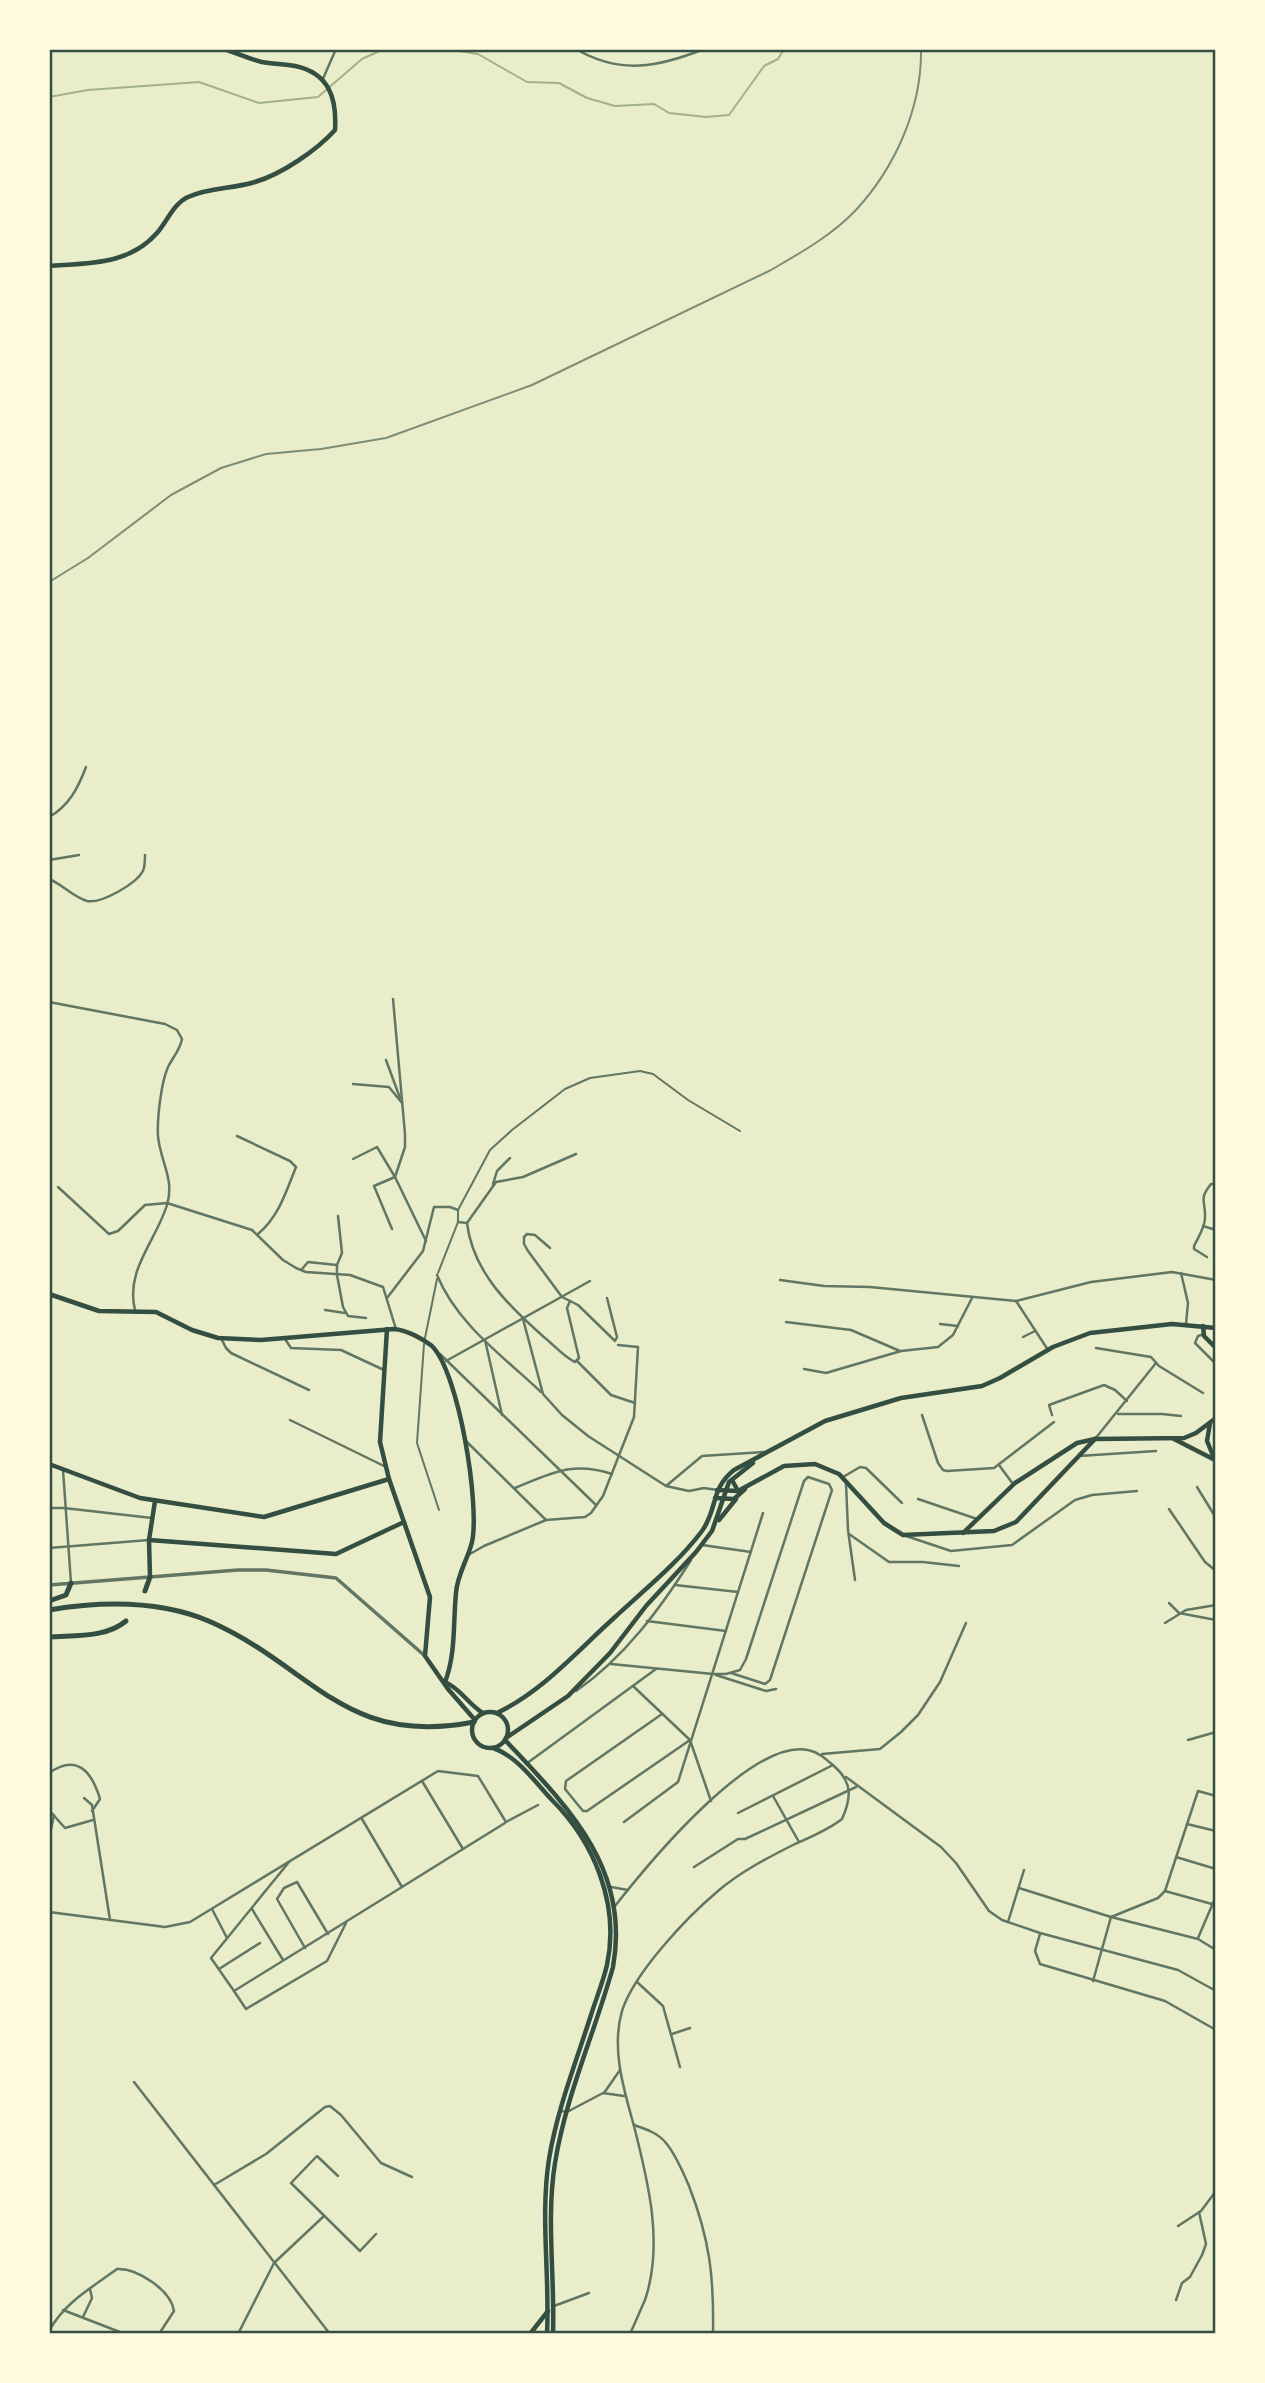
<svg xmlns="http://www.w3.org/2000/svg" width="1265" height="2383" viewBox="0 0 1265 2383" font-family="'DM Sans',sans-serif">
<rect width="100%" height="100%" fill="#e9edc9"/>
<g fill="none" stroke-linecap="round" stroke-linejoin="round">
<g stroke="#a3b18a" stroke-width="2">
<path d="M 445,49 L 478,54 L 527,82 L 559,83 L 587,98 L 615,106 L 654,104 L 669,113 L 706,117 L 729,115 L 764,66 L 778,59 L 784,49"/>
<path d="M 49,97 L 88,90 L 199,82 L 259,103 L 318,97 L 362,59 L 384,49"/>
</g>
<g stroke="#617663" stroke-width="2">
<path d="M 438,1273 L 458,1222 L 458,1210 L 490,1150 L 512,1130 L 565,1089 L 590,1078 L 640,1071 L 653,1074 L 688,1100 L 740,1131"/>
<path d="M 425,1338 L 437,1279"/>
<path d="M 424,1344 L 417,1443 L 439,1510"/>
</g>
<g stroke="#617663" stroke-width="2.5">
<path d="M 1207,1257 L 1194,1249 L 1194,1246 C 1198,1238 1205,1227 1205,1218 C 1206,1201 1198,1200 1211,1184 L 1215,1184"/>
<path d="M 1181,1273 L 1188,1303 L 1186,1324"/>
</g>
<g stroke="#617663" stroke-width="2.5">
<path d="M 576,49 C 620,75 659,67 704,49"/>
<path d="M 322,81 L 336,49"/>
<path d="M 49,817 C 69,806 78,788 86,767"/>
<path d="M 49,860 L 79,855"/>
<path d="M 49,879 C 62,884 73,897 87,901 C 101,904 136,884 143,871 C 145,866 145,860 145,855"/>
<path d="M 49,1002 L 165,1024 L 177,1030 L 182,1039 C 180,1050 173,1057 168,1067 C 161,1083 157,1119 158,1136 C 160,1161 175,1179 167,1205 C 156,1241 125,1270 135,1310"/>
<path d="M 386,1060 L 400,1098"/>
<path d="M 353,1084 L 389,1087 L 402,1103"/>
<path d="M 237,1136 L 290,1161 L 296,1167 C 286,1192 279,1216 258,1234"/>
<path d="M 1216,1147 L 1214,1168 L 1216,1184"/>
<path d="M 353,1159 L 377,1147 L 395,1177 L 426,1241"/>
<path d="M 493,1184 L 497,1171 L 510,1158"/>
<path d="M 58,1187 L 109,1234 L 118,1231 L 145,1205 L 167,1203 L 252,1230 L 283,1260 L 296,1268 L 306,1272 L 350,1275 L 383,1287 L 396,1329"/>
<path d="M 338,1216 L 342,1253 L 337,1265 L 337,1275 L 343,1307 L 348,1316 L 366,1318"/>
<path d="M 458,1222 L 467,1223"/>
<path d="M 1203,1226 L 1216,1230"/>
<path d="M 392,1229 L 374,1186 L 395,1177 L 405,1147 L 405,1134 L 393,999"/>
<path d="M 550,1248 L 535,1235 L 527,1234 L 524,1237 L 524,1244 L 528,1251 L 562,1297 L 578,1305 L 615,1341 L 617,1337 L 607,1298"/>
<path d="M 302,1269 L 308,1262 L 337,1265"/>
<path d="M 437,1275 C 457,1324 504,1357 541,1392"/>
<path d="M 780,1280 L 824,1286 L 870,1287 L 1016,1301 L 1091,1282 L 1172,1272 L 1216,1280"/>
<path d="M 387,1298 L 423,1251 L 434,1207 L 450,1207 L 458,1210"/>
<path d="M 570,1301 L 567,1308 L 579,1358 L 575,1362 C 564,1357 555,1346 545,1338 C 510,1307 473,1273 467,1223 L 496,1182 L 523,1177 L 576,1154"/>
<path d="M 1016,1301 L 1048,1350"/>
<path d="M 325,1310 L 345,1313"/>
<path d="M 523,1319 L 543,1394 L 562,1415 L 588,1436 L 666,1486 L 689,1491 L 704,1488 L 717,1490"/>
<path d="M 786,1322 L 851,1330 L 900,1351"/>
<path d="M 940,1324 L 958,1326"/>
<path d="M 1204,1334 L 1198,1336 L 1195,1343 L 1216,1364"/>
<path d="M 1023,1337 L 1035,1331"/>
<path d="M 221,1338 L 226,1348 L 231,1353 L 309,1390"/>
<path d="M 285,1339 L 291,1348 L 341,1350 L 384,1370"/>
<path d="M 485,1340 L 502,1415"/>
<path d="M 1096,1348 L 1151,1357 L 1159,1366 L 1203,1393"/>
<path d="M 440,1354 L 596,1505"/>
<path d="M 446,1361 L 590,1281"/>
<path d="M 577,1361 L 611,1395 L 635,1403"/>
<path d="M 804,1369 L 826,1373 L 901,1351 L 938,1347 L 953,1335 L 972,1298"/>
<path d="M 1118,1414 L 1162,1414 L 1181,1416"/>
<path d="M 922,1415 L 938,1463 L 943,1470 L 947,1471 L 994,1468 L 1054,1422"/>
<path d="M 1052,1415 L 1049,1405 L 1104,1385 L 1115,1390 L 1127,1401"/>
<path d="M 290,1420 L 384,1466"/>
<path d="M 1095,1439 L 1156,1363"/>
<path d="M 466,1441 L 546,1520"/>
<path d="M 1079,1456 L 1156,1451"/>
<path d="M 999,1465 L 1013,1484"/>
<path d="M 63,1470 L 71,1583"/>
<path d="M 843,1477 L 860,1467 L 866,1468 L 902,1503"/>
<path d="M 846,1483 L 848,1530 L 855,1580"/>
<path d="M 666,1486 L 702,1456 L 764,1452"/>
<path d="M 1197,1487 L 1216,1518"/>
<path d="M 515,1488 C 552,1473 572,1461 612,1474"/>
<path d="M 918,1499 L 977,1519"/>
<path d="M 49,1508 L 64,1508 L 152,1518"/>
<path d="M 1169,1509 L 1205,1562 L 1216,1571"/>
<path d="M 849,1534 L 889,1562 L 923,1562 L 959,1566"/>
<path d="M 906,1536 L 951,1551 L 1012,1545 L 1075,1500 L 1092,1495 L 1137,1491"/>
<path d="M 702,1545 L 751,1552"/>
<path d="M 49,1548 L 149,1540"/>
<path d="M 470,1554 L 484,1546 L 546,1520 L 585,1517 L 591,1513 L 603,1496 L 634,1417 L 638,1347 L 618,1345"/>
<path d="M 675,1585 L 738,1592"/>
<path d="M 1169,1603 L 1179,1613 L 1216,1620"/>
<path d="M 647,1621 L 726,1631"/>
<path d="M 1165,1623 L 1186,1610 L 1216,1605"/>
<path d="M 611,1664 L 713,1674 L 726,1674 L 740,1670 L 746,1659 L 804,1481 L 808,1477 L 829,1484 L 832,1490 L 770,1680 L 765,1684 L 731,1673"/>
<path d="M 716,1675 L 766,1691 L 776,1689"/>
<path d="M 633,1686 L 690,1740 L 711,1801"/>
<path d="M 576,1691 C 624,1658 660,1609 691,1560"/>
<path d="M 662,1714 L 566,1781 L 565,1789 L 583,1811 L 587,1811 L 690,1740"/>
<path d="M 1188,1740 L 1216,1732"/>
<path d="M 822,1754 L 880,1749 L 901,1732 L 918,1715 L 940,1682 L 966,1623"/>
<path d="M 526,1764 L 656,1669"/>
<path d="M 49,1773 C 77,1753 92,1772 100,1799 L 92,1811"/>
<path d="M 846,1777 L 941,1847 L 956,1863 L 989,1911 L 1002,1920 L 1040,1933 L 1178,1970 L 1216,1991"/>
<path d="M 422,1781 L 463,1849 L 505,1823"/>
<path d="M 773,1796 L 799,1842"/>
<path d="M 84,1798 L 92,1805 L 110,1920"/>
<path d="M 49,1810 L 65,1828 L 93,1820"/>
<path d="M 738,1813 L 833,1765"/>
<path d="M 362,1819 L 402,1887 L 463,1849"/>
<path d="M 624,1822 L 678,1782 L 763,1513"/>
<path d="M 1187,1824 L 1216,1831"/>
<path d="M 49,1839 L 54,1815"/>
<path d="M 1176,1857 L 1216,1869"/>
<path d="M 289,1862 L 211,1958 L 234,1991 L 402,1887"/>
<path d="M 694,1867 L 738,1839 L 745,1839 L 856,1787"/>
<path d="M 611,1887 L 628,1890"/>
<path d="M 1019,1888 L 1111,1917 L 1198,1939 L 1216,1950"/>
<path d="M 1165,1891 L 1198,1791 L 1216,1796"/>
<path d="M 615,1906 C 648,1864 751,1738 808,1750 C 819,1752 827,1760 835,1767 C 853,1783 851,1799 842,1819 C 828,1830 811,1837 795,1844 C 769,1857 740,1872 718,1891 C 687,1917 634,1973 622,2011 C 611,2049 624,2090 634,2126 C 648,2181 664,2244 645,2300 C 640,2311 635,2323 630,2334"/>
<path d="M 212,1909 L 227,1938"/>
<path d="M 252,1909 L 283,1960"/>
<path d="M 49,1912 L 165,1927 L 190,1922 L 438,1771 L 478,1776 L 506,1822 L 538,1805"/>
<path d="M 1008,1922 L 1024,1870"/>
<path d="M 1040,1934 L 1035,1951 L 1040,1964 L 1165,2001 L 1216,2030"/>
<path d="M 1198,1938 L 1216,1896"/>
<path d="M 305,1948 L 277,1899 L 284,1888 L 297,1882 L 328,1934"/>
<path d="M 219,1969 L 260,1943"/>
<path d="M 1093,1981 L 1111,1917 L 1158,1898 L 1165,1891 L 1212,1904"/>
<path d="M 637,1982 L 663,2006 L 680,2067"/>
<path d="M 234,1991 L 246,2009 L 327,1961 L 346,1923"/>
<path d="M 672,2034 L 690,2028"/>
<path d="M 134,2082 L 330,2334"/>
<path d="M 604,2093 L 620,2070"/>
<path d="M 561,2111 L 567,2112 L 603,2093 L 624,2096"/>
<path d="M 634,2125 C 646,2129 658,2133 666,2143 C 676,2155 683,2172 689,2186 C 710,2240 714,2277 713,2334"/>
<path d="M 338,2176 L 317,2156 L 291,2183 L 360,2251 L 376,2234"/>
<path d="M 214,2185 L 266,2154 L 325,2107 L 330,2106 L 341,2115 L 381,2163 L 412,2177"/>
<path d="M 1178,2226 L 1201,2211 L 1216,2191"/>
<path d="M 1176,2300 L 1182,2283 L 1190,2277 L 1202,2255 L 1206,2244 L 1199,2212"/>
<path d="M 554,2306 L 589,2293"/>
<path d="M 63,2310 L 125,2334"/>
<path d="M 83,2317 L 92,2298 L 90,2289"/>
<path d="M 49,2331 C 64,2303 91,2288 117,2269 C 137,2268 171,2290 174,2311 L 159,2334"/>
<path d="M 238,2334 L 274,2263 L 324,2216"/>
</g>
<path stroke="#617663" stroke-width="3.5" d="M 49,1585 L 238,1570 L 266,1570 L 336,1578 L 425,1656"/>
<g stroke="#344e41" stroke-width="4.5">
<path d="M 49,1294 L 99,1311 L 156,1312 L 192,1330 L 218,1338 L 261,1340 L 394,1329 C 406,1330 422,1338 432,1346 C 459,1373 480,1505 472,1542 C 468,1559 457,1575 456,1593 C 453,1622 456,1654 445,1682"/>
<path d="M 1203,1326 L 1204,1336 L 1216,1348"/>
<path d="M 387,1329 L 380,1442 L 389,1479 L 430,1597 L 425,1656 L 448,1689 L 475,1720"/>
<path d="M 1210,1423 L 1207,1441 L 1214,1458"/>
<path d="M 1174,1439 L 1215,1460"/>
<path d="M 49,1464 L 140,1498 L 264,1517 L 389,1479"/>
<path d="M 717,1490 L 738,1491 L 784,1466 L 815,1464 L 839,1474 L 884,1523 L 903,1535 L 994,1531 L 1016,1522 L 1095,1439"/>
<path d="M 715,1498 L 734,1499 L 745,1489"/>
<path d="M 963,1533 L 1015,1483 L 1077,1443 L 1095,1439 L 1184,1438 L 1196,1433 L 1216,1418"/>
<path d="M 149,1540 L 336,1554 L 404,1522"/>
<path d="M 150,1577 L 149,1540 L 155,1501"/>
<path d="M 445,1682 C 460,1688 469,1705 483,1713"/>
<path d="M 530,2334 L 548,2311"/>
</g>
<g stroke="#344e41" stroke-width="4.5">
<path d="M 49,266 C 89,263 129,265 157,233 C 167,222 173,204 188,197 C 209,187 233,189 255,182 C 282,174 317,150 335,130 C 337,98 329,73 295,66 C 284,64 272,64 262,62 C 249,59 237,53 224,49"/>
<path d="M 732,1480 L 738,1491"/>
<path d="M 719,1520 L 736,1499"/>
<circle cx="490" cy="1730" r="18"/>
<path d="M 497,1713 C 543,1691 576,1652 614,1618 C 644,1590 677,1564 702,1531 C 718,1509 710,1489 734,1470 L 825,1421 L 901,1398 L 982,1386 L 1000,1378 L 1053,1347 L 1090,1333 L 1172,1324 L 1216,1328"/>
<path d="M 506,1738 L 568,1696 L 610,1653 L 646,1606 L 696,1552 L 712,1531 L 729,1482 L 753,1463"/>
<path d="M 505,1740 C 567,1806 631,1868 613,1967 C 595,2032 566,2095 555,2163 C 546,2219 555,2277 553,2334"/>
<path d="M 493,1748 C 517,1756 535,1782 552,1800 C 594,1842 620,1904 607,1965 C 603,1982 596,1999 591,2015 C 576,2062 557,2110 549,2159 C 540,2217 550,2276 547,2334"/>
</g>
<g stroke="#344e41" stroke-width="5">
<path d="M 145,1591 L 150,1577"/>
<path d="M 49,1601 L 66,1595 L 71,1583"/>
<path d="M 49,1610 C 103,1601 160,1600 211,1622 C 314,1668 344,1747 474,1722"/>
<path d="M 49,1637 C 74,1635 106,1638 126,1621"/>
</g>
<path stroke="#7c8e77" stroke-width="2" d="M 49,582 L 88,558 L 171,495 L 221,468 L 266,454 L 321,449 L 386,438 L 532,385 L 771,270 C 800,253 831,236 855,211 C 895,168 922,108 921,49"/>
</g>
<rect width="1265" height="2383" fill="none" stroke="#fefae0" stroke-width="102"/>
<rect x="51" y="51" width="1163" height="2281" fill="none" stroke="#344e41" stroke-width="2.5"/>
</svg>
